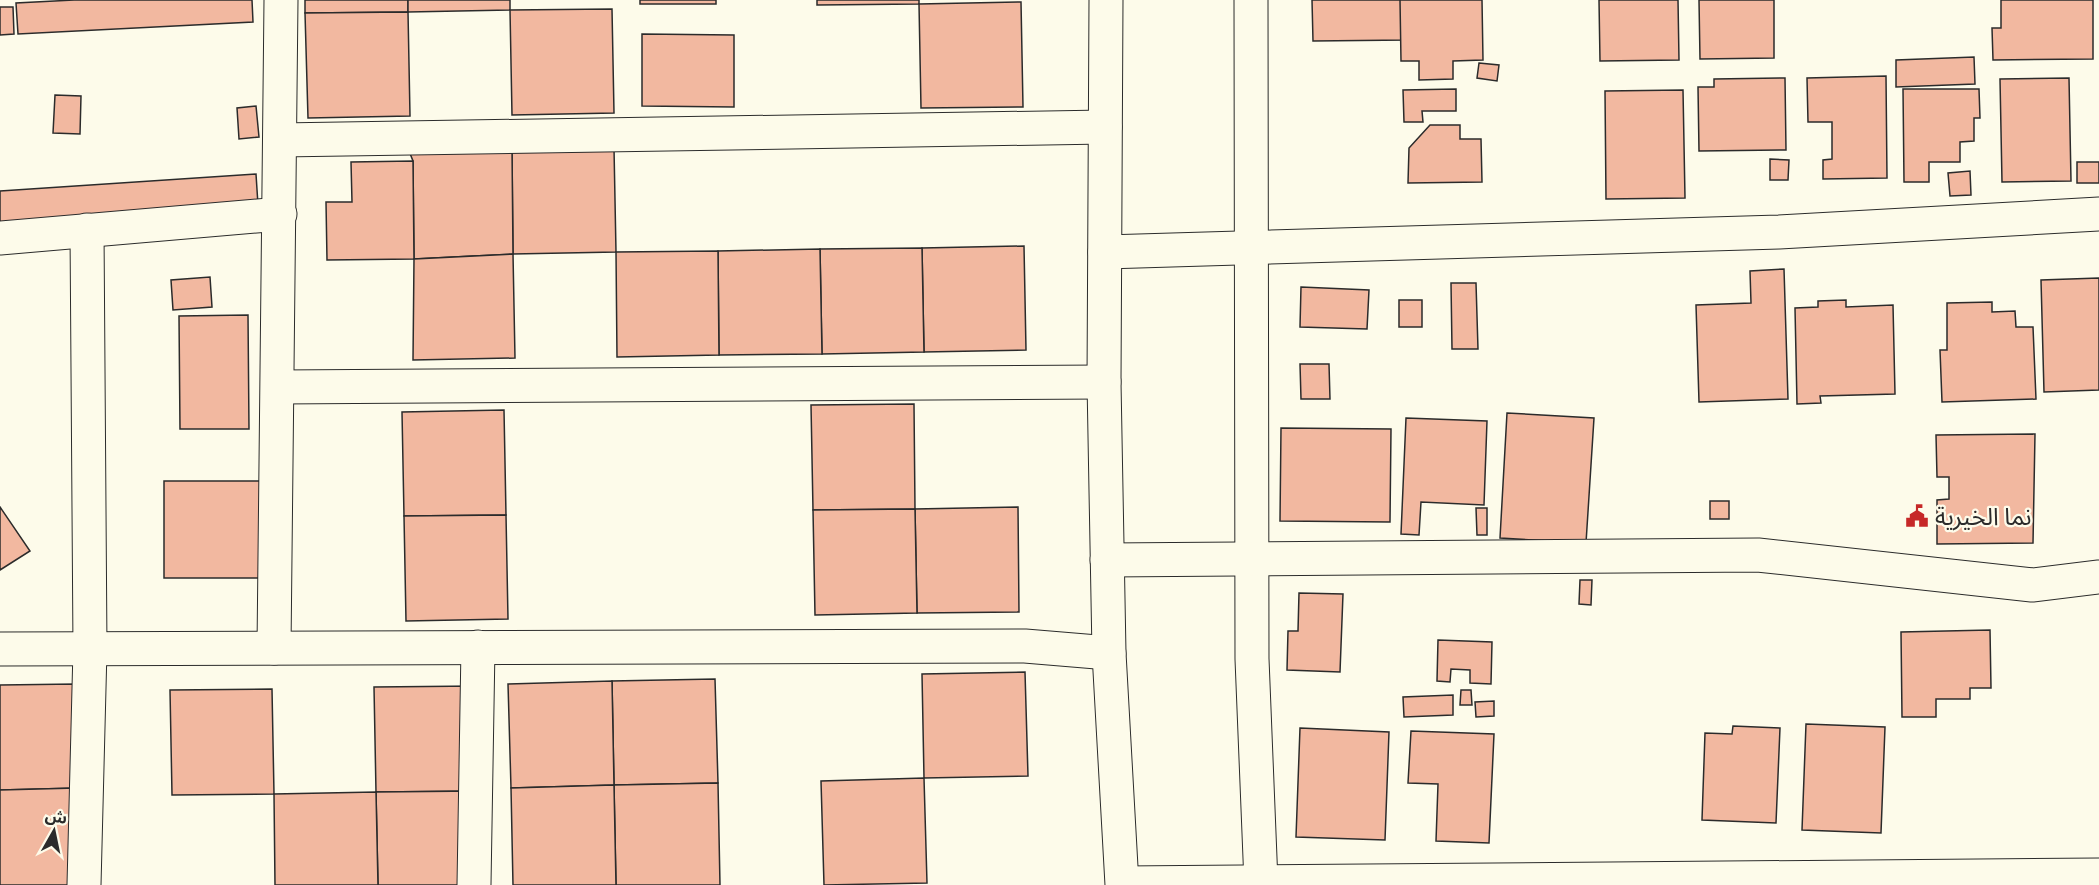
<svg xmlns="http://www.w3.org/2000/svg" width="2099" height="885" viewBox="0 0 2099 885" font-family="'Zilla Slab','Noto Sans Arabic',serif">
<rect width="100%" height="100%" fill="#fdfbea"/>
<g fill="#f2b8a0" stroke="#2b2b2b" stroke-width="1.5">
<path d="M 74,0 L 252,0 L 253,22 L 18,34 L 16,3 Z"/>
<path d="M 305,0 L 408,0 L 408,12 L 305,13 Z"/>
<path d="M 408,0 L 510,0 L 510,10 L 408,12 Z"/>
<rect x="640" y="0" width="76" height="4"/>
<path d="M 817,0 L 919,0 L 919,4 L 817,5 Z"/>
<path d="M 1312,0 L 1406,0 L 1407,40 L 1313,41 Z"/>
<path d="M 1400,0 L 1482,0 L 1483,60 L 1453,61 L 1453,79 L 1419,80 L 1419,61 L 1401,61 Z"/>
<path d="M 1599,0 L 1678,0 L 1679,60 L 1600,61 Z"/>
<path d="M 1699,0 L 1774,0 L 1774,58 L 1700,59 Z"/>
<path d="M 2001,0 L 2093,0 L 2093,59 L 1993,60 L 1992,28 L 2001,28 Z"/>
<path d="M 1021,2 L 1023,107 L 921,108 L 919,4 Z"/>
<path d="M 0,7 L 13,7 L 14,34 L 0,35 Z"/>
<path d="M 612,9 L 614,113 L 512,115 L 510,10 Z"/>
<path d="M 408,12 L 410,116 L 308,118 L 305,13 Z"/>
<path d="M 642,34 L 734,35 L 734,107 L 642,106 Z"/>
<path d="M 1974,57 L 1975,84 L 1896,87 L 1896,60 Z"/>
<path d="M 1479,63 L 1499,65 L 1497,81 L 1477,78 Z"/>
<path d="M 1886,76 L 1887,178 L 1823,179 L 1823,160 L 1832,159 L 1832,122 L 1808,122 L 1807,78 Z"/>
<path d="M 1785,78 L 1786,150 L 1699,151 L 1698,87 L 1714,87 L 1714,79 Z"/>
<path d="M 2069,78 L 2071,181 L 2002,182 L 2000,79 Z"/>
<path d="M 1456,89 L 1456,111 L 1422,111 L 1423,122 L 1404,122 L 1403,90 Z"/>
<path d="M 1903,89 L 1979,89 L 1980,118 L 1974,118 L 1974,141 L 1960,142 L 1960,162 L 1929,162 L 1929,182 L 1904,182 Z"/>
<path d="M 1683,90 L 1685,198 L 1606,199 L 1605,91 Z"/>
<path d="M 55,95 L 81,96 L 80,134 L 53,133 Z"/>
<path d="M 256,106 L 259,137 L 239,139 L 237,108 Z"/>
<path d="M 1430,125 L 1460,125 L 1460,139 L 1481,139 L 1482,182 L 1408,183 L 1409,148 Z"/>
<path d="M 614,148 L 616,252 L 513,254 L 512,149 Z"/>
<path d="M 512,149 L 513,254 L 414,259 L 413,161 L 409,151 Z"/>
<path d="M 1770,159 L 1789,160 L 1788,180 L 1770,180 Z"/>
<path d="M 413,161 L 414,259 L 327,260 L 326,202 L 352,202 L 351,162 Z"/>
<rect x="2077" y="162" width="22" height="21"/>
<path d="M 1970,171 L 1971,195 L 1950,196 L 1948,173 Z"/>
<path d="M 256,174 L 258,205 L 0,222 L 0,191 Z"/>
<path d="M 1024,246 L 1026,350 L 924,352 L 922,248 Z"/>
<path d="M 922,248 L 924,352 L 822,354 L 820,249 Z"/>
<path d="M 820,249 L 822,354 L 719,355 L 718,251 Z"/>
<path d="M 718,251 L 719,355 L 617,357 L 616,252 Z"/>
<path d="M 513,254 L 515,358 L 413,360 L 414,259 Z"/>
<path d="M 1784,269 L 1788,399 L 1699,402 L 1696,305 L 1751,303 L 1750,271 Z"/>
<path d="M 210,277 L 212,307 L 173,310 L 171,280 Z"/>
<path d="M 2099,278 L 2099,390 L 2044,392 L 2041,280 Z"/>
<path d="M 1451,283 L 1476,283 L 1478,349 L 1452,349 Z"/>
<path d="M 1301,287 L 1369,290 L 1367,329 L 1300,327 Z"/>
<rect x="1399" y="300" width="23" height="27"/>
<path d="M 1846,300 L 1846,307 L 1893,305 L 1895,394 L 1820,396 L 1821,403 L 1797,404 L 1795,308 L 1818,307 L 1818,301 Z"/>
<path d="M 1992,302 L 1992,312 L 2015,311 L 2016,327 L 2033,327 L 2036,399 L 1942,402 L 1940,350 L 1947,350 L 1947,303 Z"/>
<path d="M 248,315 L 249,429 L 180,429 L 179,316 Z"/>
<path d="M 1300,364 L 1329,364 L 1330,399 L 1301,399 Z"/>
<path d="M 914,404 L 915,509 L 813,510 L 811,405 Z"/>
<path d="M 504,410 L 506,515 L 404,516 L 402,412 Z"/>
<path d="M 1507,413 L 1594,418 L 1586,543 L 1500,538 Z"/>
<path d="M 1406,418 L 1487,421 L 1484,505 L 1421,502 L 1419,535 L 1401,534 Z"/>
<path d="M 1281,428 L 1391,429 L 1390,522 L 1280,521 Z"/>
<path d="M 2035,434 L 2033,543 L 1937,544 L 1937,500 L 1949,499 L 1949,477 L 1937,477 L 1936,435 Z"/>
<rect x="164" y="481" width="98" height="97"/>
<rect x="1710" y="501" width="19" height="18"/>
<path d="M 0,507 L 30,551 L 0,570 Z"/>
<path d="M 1018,507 L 1019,612 L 917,613 L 915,509 Z"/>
<path d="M 1476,508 L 1487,508 L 1487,535 L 1477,535 Z"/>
<path d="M 915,509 L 917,613 L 815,615 L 813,510 Z"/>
<path d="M 506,515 L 508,619 L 406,621 L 404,516 Z"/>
<path d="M 1580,580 L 1592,580 L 1591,605 L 1579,604 Z"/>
<path d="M 1299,593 L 1343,594 L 1340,672 L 1287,670 L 1288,631 L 1298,631 Z"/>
<path d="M 1990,630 L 1991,688 L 1970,688 L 1970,699 L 1936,699 L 1936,717 L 1902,717 L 1901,632 Z"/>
<path d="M 1438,640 L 1492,642 L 1491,684 L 1470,683 L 1470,670 L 1451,669 L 1450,682 L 1437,681 Z"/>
<path d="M 1025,672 L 1028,776 L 924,778 L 922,674 Z"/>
<path d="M 715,679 L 718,783 L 614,785 L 612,681 Z"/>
<path d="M 612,681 L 614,785 L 511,788 L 508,684 Z"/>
<path d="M 76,684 L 77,788 L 0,790 L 0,685 Z"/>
<path d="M 477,686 L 478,791 L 376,792 L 374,687 Z"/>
<path d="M 272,689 L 274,794 L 172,795 L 170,690 Z"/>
<path d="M 1461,690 L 1471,690 L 1472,705 L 1460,705 Z"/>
<path d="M 1453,695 L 1453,715 L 1404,717 L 1403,697 Z"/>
<path d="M 1494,701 L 1494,716 L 1476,717 L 1475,702 Z"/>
<path d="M 1806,724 L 1885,727 L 1881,833 L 1802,830 Z"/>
<path d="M 1733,726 L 1780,728 L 1776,823 L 1702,820 L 1705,733 L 1732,734 Z"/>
<path d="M 1300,728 L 1389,732 L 1385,840 L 1296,837 Z"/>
<path d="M 1411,731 L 1494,734 L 1489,843 L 1436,841 L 1438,784 L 1408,783 Z"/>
<path d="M 924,778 L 927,883 L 824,885 L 821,781 Z"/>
<path d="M 718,783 L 720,885 L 616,885 L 614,785 Z"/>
<path d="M 614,785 L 616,885 L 513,885 L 511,788 Z"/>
<path d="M 77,788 L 79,885 L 0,885 L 0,790 Z"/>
<path d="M 478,791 L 480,885 L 378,885 L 376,792 Z"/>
<path d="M 376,792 L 378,885 L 275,885 L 274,794 Z"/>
</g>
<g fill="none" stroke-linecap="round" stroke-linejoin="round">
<g stroke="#2b2b2b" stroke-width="35">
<g id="minor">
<path d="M 1106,0 L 1104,382 L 1109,653 L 1122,885"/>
<path d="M 1251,0 L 1252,659 L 1261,883"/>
<path d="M 280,140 L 1105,127"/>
<path d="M 0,238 L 280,214"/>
<path d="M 1105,252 L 1779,232 L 2099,214"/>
<path d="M 278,387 L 1104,382"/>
<path d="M 1107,560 L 1758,555 L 2032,585 L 2099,577"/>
<path d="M 274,648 L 281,0"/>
<path d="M 0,649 L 1025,646 L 1109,653"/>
<path d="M 1123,883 L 2099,875"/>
<path d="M 84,885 L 90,649 L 87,230"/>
<path d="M 474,885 L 478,647"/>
</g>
</g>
<use href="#minor" stroke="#fdfbea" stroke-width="33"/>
</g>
<defs>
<g id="civic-bare" transform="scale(1.8)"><path d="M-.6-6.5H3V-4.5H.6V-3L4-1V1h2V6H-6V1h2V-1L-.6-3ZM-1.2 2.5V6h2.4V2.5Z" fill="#c62828" stroke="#fdfbea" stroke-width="2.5" paint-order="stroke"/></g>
</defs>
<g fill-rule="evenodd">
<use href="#civic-bare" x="1917" y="516"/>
</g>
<g text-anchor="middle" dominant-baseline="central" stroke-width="4.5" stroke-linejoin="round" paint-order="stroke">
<g font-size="24" fill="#2b2b2b" stroke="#fdfbea" text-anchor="start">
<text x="1935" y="516">نما الخيرية</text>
</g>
</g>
<g transform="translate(54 831) rotate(9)" stroke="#fdfbea" stroke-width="4.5" paint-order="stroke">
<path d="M0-4.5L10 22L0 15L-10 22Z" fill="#2b2b2b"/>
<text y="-9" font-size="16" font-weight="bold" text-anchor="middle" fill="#2b2b2b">ش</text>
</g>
</svg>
